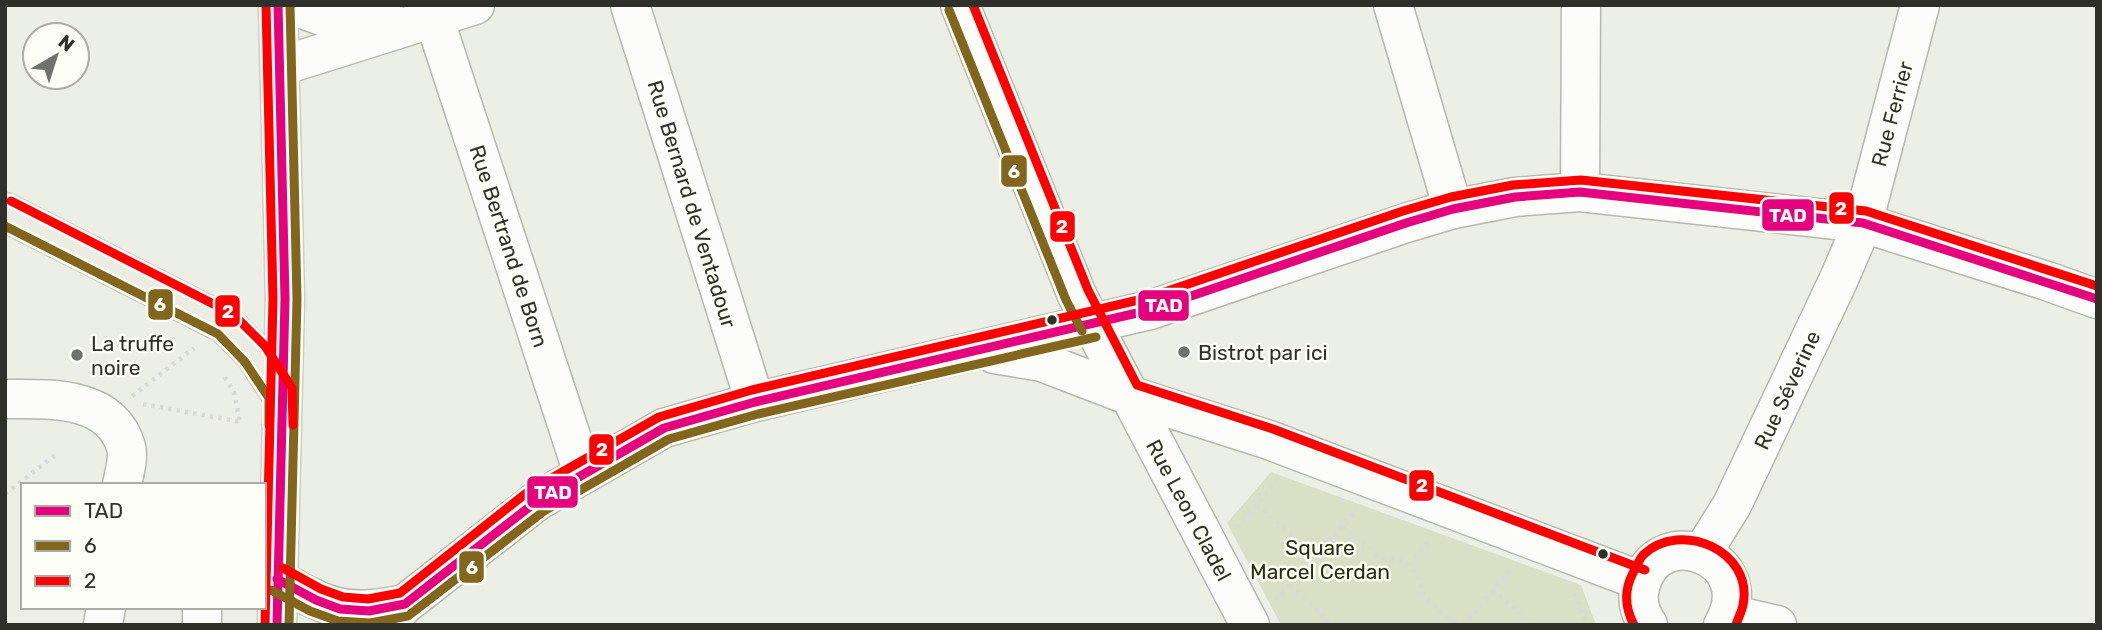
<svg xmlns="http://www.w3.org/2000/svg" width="2102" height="630" viewBox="0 0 2102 630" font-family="Rubik,sans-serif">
<rect width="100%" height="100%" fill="#ecefe5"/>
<path fill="#d9e0c6" d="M 1271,472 L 1581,585 L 1596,625 L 1281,625 L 1227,523 Z"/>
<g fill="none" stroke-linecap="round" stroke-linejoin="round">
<g stroke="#b6b8b0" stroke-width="41">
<g id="minor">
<path d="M 291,5 L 338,22 L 384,5"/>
<path d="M 630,5 L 755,402"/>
<path d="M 960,5 L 1077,295 L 1250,625"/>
<path d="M 1393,5 L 1453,209"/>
<path d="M 434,18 L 583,473"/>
<path d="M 281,66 L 475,5"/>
<path d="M 1580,192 L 1581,5"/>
<path d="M 994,354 L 1042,362 L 1128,395 L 1269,440 L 1641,581"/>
<path d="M 5,399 C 49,399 111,395 126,447 C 129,458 124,474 122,485"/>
<path d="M 1702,553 L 1732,505 L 1838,281 L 1863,223 L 1920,5"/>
<path d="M 277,579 C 330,609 344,616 405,604"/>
<path d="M 1729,614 L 1777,625"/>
<path d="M 103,625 L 106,607"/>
<path d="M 202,625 L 202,607"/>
<path d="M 384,625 L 405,604 L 537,501 L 664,428 L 755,402 L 1150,310 L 1406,223 L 1453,209 L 1515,197 L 1580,192 L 1863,223 L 2047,281 L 2097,299"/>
<path d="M 1648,625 C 1639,612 1636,598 1641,584 C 1659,519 1762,558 1723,625"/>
</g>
</g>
<g stroke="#caccc7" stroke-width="41">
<g id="major">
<path d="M 5,212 L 225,324 L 255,354 L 281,394"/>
<path d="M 277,625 L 285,299 L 278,5"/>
</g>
</g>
<g stroke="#d9dad7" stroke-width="4.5" stroke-dasharray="3.5 5" stroke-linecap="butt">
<path d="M 225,377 L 234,393 L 240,422"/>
<path d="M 132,396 L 194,348"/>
<path d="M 143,404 L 241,422"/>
<path d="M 5,494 L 58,453"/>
<path d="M 1257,505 L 1309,550"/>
<path d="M 1343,526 L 1378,557 L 1398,560 L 1409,564 L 1418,577 L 1423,595 L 1456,625"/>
<path d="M 1237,527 L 1277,481"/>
<path d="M 1409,564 L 1431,539"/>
<path d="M 1290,586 L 1326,617 L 1328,625"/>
<path d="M 1493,590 L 1533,625"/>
<path d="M 1575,593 L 1587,625"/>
<path d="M 1276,600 L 1308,565 L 1305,558 L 1309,550 L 1327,543 L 1357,510"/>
<path d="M 1463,625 L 1513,567"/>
</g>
<use href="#minor" stroke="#fcfdfb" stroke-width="38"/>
<use href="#major" stroke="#ebede4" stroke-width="38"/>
<g stroke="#fdfff7" stroke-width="14">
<g id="bus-1">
<path d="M 277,579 L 316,600 L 340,609 L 369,611 L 405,604 L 537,501 L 664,428 L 755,402 L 1150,310 L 1406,223 L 1453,209 L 1515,197 L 1580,192 L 1863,223 L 2097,299"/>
<path d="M 277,625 L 285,299 L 278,5"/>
</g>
</g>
<g stroke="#fdfff7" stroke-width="14">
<g id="bus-2">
<path d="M 949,10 L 1066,300 L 1082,331"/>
<path d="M 5,226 L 218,334 L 245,362 L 269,398 L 269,425"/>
<path d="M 271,590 L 310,611 L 338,621 L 370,623 L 408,616 L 544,511 L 669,439 L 758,414 L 1096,337"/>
<path d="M 289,625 L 297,299 L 290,5"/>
</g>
</g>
<g stroke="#fdfff7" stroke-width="14">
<g id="bus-3">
<path d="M 973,5 L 1088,290 L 1137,385 L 1273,429 L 1645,570"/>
<path d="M 11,201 L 233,314 L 265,346 L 292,388 L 293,425"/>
<path d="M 283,568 L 321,589 L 343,597 L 368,599 L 400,593 L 529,491 L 659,417 L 752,390 L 1147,298 L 1403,211 L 1451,197 L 1513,185 L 1581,180 L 1866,211 L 2097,286"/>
<path d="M 265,625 L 273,299 L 266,5"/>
<path d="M 1634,625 C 1625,608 1624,590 1633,573 C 1636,567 1639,560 1643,555 C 1681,519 1754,551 1743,605 C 1742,611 1738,618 1736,625"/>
</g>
</g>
<use href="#bus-1" stroke="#e5007d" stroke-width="9"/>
<use href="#bus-2" stroke="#82661e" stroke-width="9"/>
<use href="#bus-3" stroke="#f00" stroke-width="9"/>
</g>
<g fill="#2e3029" stroke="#fdfff7" stroke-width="2.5">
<circle cx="1052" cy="320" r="6"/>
<circle cx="1603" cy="554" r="6"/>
</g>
<g fill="#70736b" stroke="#fdfff7" stroke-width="2.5">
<circle cx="1184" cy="352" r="7"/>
<circle cx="77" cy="355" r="7"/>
</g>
<g text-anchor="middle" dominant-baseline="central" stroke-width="5" stroke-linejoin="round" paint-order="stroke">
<g font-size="21" fill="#2e3029" stroke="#fdfff7">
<text transform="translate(1892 114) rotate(-75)">Rue Ferrier</text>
<text transform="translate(692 204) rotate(73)">Rue Bernard de Ventadour</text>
<text transform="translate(509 246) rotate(72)">Rue Bertrand de Born</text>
<text transform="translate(1787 390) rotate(-65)">Rue Séverine</text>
<text transform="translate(1189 510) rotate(62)">Rue Leon Cladel</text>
</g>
<g font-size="21" fill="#2e3029" stroke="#fdfff7" text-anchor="start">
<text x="91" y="343">La truffe<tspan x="91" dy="24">noire</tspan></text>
<text x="1198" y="352">Bistrot par ici</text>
</g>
<g font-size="21" fill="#262d09" stroke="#fdfff7">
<text x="1320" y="547">Square<tspan x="1320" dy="24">Marcel Cerdan</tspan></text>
</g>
</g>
<g stroke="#fdfff7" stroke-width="2.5">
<rect x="1000" y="154" width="28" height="34" rx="7" fill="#82661e"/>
<rect x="1828" y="191" width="27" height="34" rx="7" fill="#f00"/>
<rect x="1761" y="198" width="54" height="34" rx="7" fill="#e5007d"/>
<rect x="1049" y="210" width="27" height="33" rx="7" fill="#f00"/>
<rect x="147" y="288" width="27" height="33" rx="7" fill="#82661e"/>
<rect x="1137" y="289" width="53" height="33" rx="7" fill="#e5007d"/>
<rect x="214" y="294" width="27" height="34" rx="7" fill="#f00"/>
<rect x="588" y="433" width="27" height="33" rx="7" fill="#f00"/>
<rect x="1408" y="469" width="27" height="33" rx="7" fill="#f00"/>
<rect x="526" y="475" width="53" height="34" rx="7" fill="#e5007d"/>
<rect x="458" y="550" width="27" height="34" rx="7" fill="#82661e"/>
</g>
<g font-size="19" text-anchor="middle" font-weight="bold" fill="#fff">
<text x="1014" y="178">6</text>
<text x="1841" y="215">2</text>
<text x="1788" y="222">TAD</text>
<text x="1062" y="233">2</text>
<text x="160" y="311">6</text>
<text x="1164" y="312">TAD</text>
<text x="228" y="318">2</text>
<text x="602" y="456">2</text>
<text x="1422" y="492">2</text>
<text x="553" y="499">TAD</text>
<text x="472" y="574">6</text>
</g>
<rect width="2102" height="630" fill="none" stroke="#2e3029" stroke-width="14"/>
<rect x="21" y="483" width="245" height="126" fill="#fdfff7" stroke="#aaaca5" stroke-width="2"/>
<rect x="35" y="506" width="35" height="10" fill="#e5007d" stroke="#aaaca5" stroke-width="2"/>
<text x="84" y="518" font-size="21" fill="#2e3029">TAD</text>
<rect x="35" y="541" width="35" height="10" fill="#82661e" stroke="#aaaca5" stroke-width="2"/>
<text x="84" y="553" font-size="21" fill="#2e3029">6</text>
<rect x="35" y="576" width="35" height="10" fill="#ff0000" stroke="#aaaca5" stroke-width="2"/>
<text x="84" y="588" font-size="21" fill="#2e3029">2</text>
<g transform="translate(56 56) rotate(39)"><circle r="33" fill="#fdfff7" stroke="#aaaca5" stroke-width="2"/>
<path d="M0-5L12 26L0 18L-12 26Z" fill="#70736b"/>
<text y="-10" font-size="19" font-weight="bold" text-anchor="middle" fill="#2e3029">N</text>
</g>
</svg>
